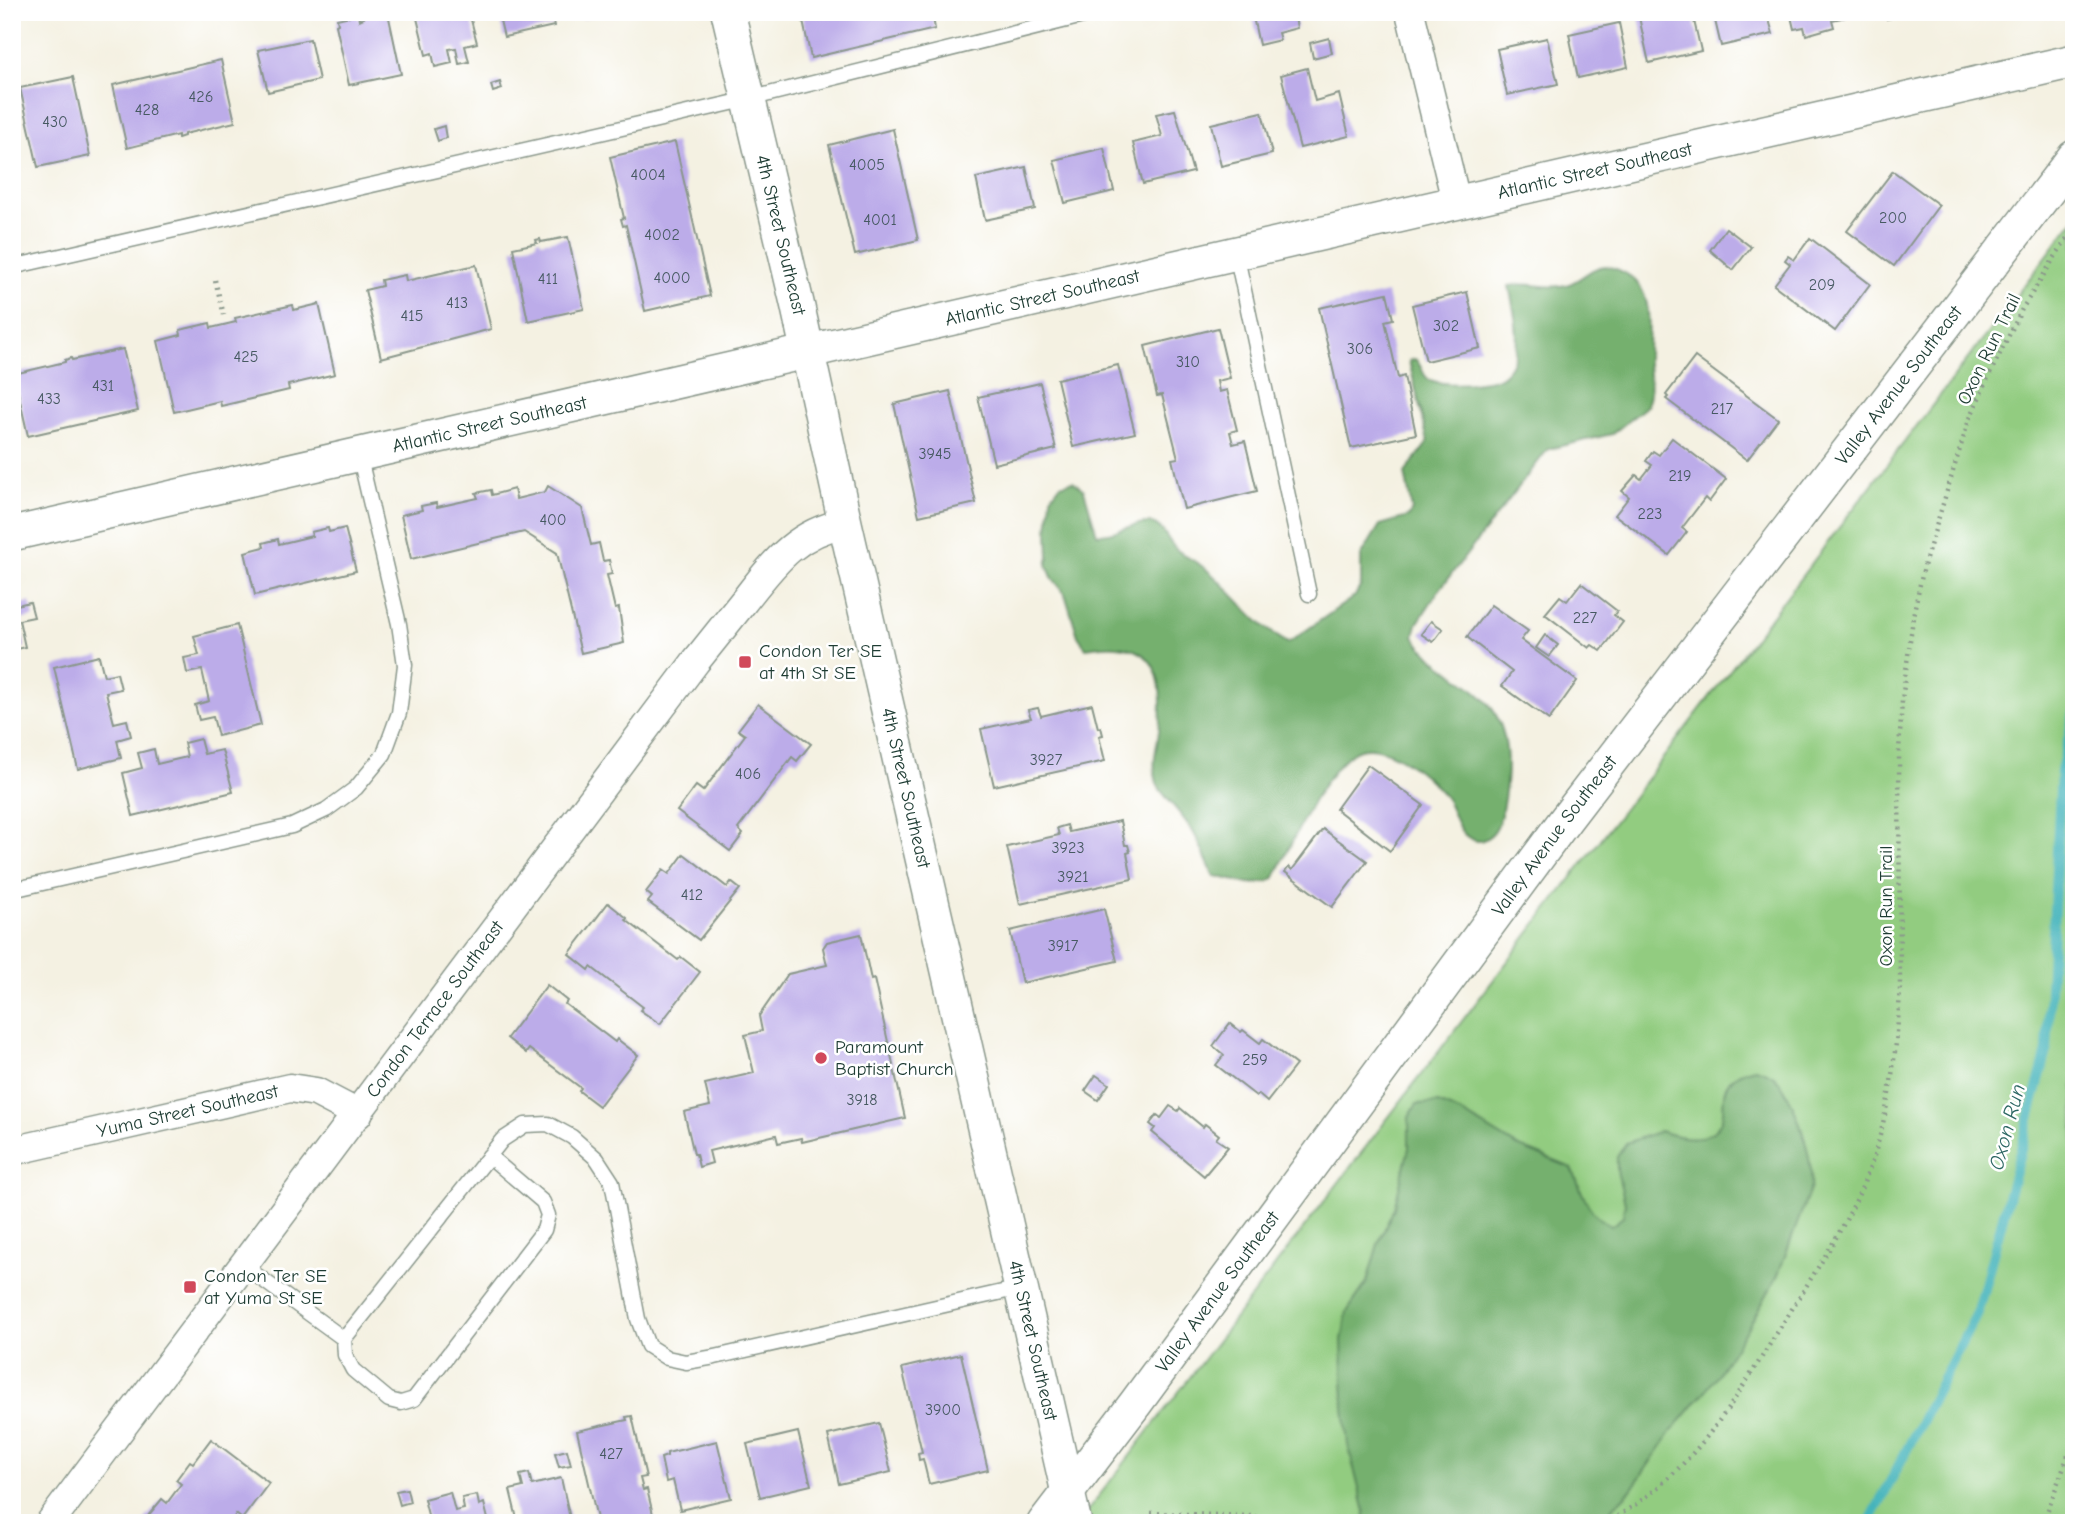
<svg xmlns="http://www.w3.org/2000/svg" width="2086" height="1535" viewBox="0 0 2086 1535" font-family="'Comic Neue',sans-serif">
<rect width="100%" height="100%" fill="#fff"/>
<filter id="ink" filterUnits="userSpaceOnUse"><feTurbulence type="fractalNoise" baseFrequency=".0143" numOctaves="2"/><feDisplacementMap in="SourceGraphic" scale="14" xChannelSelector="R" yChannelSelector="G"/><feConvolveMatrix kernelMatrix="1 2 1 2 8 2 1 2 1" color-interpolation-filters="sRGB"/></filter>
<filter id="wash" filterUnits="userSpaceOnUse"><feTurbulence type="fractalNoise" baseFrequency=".00686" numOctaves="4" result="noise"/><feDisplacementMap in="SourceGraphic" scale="28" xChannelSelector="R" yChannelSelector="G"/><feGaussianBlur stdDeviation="1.57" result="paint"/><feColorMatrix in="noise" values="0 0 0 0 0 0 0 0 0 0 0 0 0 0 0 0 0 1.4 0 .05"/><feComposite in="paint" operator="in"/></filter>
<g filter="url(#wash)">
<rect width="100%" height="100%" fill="#f4f1e2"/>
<path fill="#92cc80" stroke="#58845a" stroke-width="2" d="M 2074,220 L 2074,1523 L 1078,1523 L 1132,1453 Z"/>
<g fill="#75b06e" stroke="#4a7651" stroke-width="2">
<path d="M 1606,266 C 1660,278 1647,323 1648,364 C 1649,380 1653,390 1647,406 L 1612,434 L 1548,449 L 1437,593 L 1417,624 L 1414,636 C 1423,652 1437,661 1451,672 C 1463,682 1478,691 1488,703 C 1510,730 1509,767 1504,799 C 1501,815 1500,833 1483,840 C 1477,843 1469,839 1464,834 C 1455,825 1454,812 1448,802 C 1434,778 1379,733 1352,753 C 1319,778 1292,843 1274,879 C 1256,889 1234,880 1214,876 C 1207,863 1203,850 1196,837 C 1189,823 1176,810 1167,798 C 1162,792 1157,787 1156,779 C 1152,761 1157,748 1159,731 C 1167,670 1153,636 1086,648 L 1078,636 L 1065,594 L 1052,577 L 1047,565 L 1049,557 L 1048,531 L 1051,497 L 1060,485 L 1073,481 L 1084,490 L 1097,534 C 1116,535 1132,522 1150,523 C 1163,524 1167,541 1176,549 C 1185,557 1198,562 1207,570 C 1235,593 1256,626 1288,643 L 1355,596 L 1361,585 L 1361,556 L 1380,525 L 1408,517 L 1412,510 L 1405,473 L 1428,442 L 1409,361 L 1415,359 C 1422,364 1422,377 1430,380 C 1442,385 1461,384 1473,383 C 1483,381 1497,381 1504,374 C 1526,356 1514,309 1509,286 C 1528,281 1547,290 1566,285 C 1582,281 1589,267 1606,266 Z"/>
<path d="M 1755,1068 C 1761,1070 1770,1072 1775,1077 C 1795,1098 1814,1159 1811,1187 L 1777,1277 L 1753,1319 L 1712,1383 L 1672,1431 L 1631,1490 L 1597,1523 L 1364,1523 L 1365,1512 L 1348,1445 L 1344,1408 L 1342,1340 L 1347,1312 L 1367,1282 L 1378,1244 L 1394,1208 L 1409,1148 L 1409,1117 L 1417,1104 L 1438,1103 L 1464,1114 L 1517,1146 L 1572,1168 C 1581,1190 1588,1216 1611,1226 L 1623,1217 L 1625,1203 L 1617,1171 L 1617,1157 L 1626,1143 L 1660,1131 C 1682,1139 1719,1146 1723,1112 C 1724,1102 1722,1094 1727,1085 C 1734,1074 1743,1071 1755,1068 Z"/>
</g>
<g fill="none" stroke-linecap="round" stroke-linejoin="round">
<path stroke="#44b4bb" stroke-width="10" d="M 1869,1523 L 1978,1311 L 2047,1051 L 2061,771 L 2074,714"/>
</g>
<g id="blocks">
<g fill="#bcace9">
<path d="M 367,12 L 388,13 L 401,74 L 349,85 L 336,25 L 338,24 L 337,19 L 358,14 L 359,20 L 364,18 L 362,13 Z"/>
<path d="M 422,12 L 469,12 L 477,43 L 465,46 L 469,62 L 459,64 L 456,48 L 449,49 L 452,63 L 435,67 L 432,53 L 426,55 L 416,14 Z"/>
<path d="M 498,12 L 551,12 L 554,26 L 504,37 Z"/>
<path d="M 581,12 L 608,12 L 608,13 L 583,19 Z"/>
<path d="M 801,12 L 932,12 L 935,29 L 811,58 Z"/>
<path d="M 1252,12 L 1294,12 L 1297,28 L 1278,33 L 1280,40 L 1259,45 Z"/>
<path d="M 1658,12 L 1692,12 L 1701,51 L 1649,63 L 1639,17 Z"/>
<path d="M 1713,12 L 1767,12 L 1773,34 L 1721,46 Z"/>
<path d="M 1790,12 L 1844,12 L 1846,17 L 1832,20 L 1834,27 L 1806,35 L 1804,27 L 1794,29 Z"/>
<path d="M 1886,12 L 1912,12 L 1912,13 L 1887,19 Z"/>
<path d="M 1619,23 L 1628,67 L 1578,78 L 1569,34 Z"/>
<path d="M 1329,38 L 1332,53 L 1313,58 L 1310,43 Z"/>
<path d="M 1547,38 L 1558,84 L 1507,95 L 1497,49 Z"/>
<path d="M 310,39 L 319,80 L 268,92 L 258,50 Z"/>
<path d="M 221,60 L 235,122 L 184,134 L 184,136 L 178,138 L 178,135 L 127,148 L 113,85 Z"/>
<path d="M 1307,68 L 1315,101 L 1339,94 L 1349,136 L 1300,148 L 1281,75 Z"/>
<path d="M 73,77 L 90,156 L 38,167 L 20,88 Z"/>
<path d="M 500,82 L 502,89 L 493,92 L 491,85 Z"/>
<path d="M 1175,110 L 1193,172 L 1143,184 L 1133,143 L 1162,136 L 1156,114 Z"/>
<path d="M 1262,112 L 1272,154 L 1221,166 L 1211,124 Z"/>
<path d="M 444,126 L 446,138 L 438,141 L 434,129 Z"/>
<path d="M 893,129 L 918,240 L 855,255 L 829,145 Z"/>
<path d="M 675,142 L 710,296 L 645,311 L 626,225 L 623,226 L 621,219 L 624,218 L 610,157 Z"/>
<path d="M 1104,148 L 1114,191 L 1065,203 L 1054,160 Z"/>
<path d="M 1026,167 L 1035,209 L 985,220 L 976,178 Z"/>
<path d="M 1893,171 L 1939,205 L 1894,266 L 1847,231 Z"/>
<path d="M 1726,228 L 1751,247 L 1733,270 L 1710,250 Z"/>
<path d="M 568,237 L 584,309 L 528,321 L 513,248 L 537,243 L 536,240 L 540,239 L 541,242 Z"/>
<path d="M 1810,238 L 1870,284 L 1835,331 L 1774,285 L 1790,264 L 1785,260 L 1788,256 L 1794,260 Z"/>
<path d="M 476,265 L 491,329 L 381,358 L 365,290 L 382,286 L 381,280 L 405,275 L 406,281 Z"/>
<path d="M 1467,292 L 1480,348 L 1426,361 L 1412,305 Z"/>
<path d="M 1387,293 L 1393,319 L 1385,321 L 1398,378 L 1404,376 L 1416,434 L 1351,448 L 1319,308 Z"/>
<path d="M 319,304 L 335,374 L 288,385 L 289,390 L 221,406 L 220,401 L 174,412 L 158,341 L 181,335 L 180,330 L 210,323 L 211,328 L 236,322 L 235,318 L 293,305 L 294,310 Z"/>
<path d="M 1218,328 L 1230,378 L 1217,381 L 1219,392 L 1227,390 L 1237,430 L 1230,432 L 1233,444 L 1245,441 L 1257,491 L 1184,509 L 1172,459 L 1178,458 L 1162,395 L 1157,396 L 1145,346 Z"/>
<path d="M 123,349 L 138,411 L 28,436 L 14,374 L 65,362 L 65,360 L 71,358 L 72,360 Z"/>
<path d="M 1695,357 L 1778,419 L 1747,460 L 1666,399 L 1668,397 L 1666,395 Z"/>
<path d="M 1118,365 L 1135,433 L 1073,447 L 1057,379 Z"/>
<path d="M 1040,383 L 1056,449 L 994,464 L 978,397 Z"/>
<path d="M 950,391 L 976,503 L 919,516 L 894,404 Z"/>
<path d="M 1672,438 L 1726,479 L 1709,502 L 1705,498 L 1682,528 L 1687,532 L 1669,555 L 1615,515 L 1629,497 L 1622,491 L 1636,475 L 1641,479 L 1652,465 L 1646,461 L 1653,451 L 1659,455 Z"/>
<path d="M 548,486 L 582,508 L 591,545 L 599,543 L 603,561 L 609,560 L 612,574 L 607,575 L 615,609 L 619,608 L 624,643 L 581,653 L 557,553 L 524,532 L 411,559 L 401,515 L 422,510 L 421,506 L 436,503 L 437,507 L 478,498 L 476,493 L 491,490 L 492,495 L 514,489 L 516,499 L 545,492 Z"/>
<path d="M 328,528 L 329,532 L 345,528 L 356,571 L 255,595 L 245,552 L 264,547 L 263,543 L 278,539 L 279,544 L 312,536 L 311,532 Z"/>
<path d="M 1581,583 L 1617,611 L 1614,615 L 1623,622 L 1601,651 L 1592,645 L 1589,648 L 1545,614 L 1560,596 L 1567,601 Z"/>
<path d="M 30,602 L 34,617 L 19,620 L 25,647 L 12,650 L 12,606 Z"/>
<path d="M 1491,605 L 1528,631 L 1521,640 L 1577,681 L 1549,720 L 1502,686 L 1512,672 L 1467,637 Z"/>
<path d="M 1431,621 L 1443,629 L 1433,642 L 1421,634 Z"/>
<path d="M 237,625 L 261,725 L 218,736 L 213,717 L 199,720 L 195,705 L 209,701 L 202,670 L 187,673 L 184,658 L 199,655 L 194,636 Z"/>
<path d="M 1545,635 L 1558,645 L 1549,657 L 1536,648 Z"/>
<path d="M 99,656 L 104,676 L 117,673 L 121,689 L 106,692 L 114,723 L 127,720 L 131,736 L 117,740 L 121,758 L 78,769 L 54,667 Z"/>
<path d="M 758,704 L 811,744 L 797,761 L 792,757 L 738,829 L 743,834 L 730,851 L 677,811 L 696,786 L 703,791 L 745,735 L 738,730 Z"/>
<path d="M 1092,704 L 1098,728 L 1101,727 L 1103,735 L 1099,736 L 1105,761 L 994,786 L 981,729 L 1031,718 L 1028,710 L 1038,708 L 1041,716 Z"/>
<path d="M 200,739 L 204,754 L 222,750 L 233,792 L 133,816 L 123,773 L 142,768 L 138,753 L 154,749 L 157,764 L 187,757 L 184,743 Z"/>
<path d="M 1368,765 L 1423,805 L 1390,851 L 1336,809 Z"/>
<path d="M 1120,821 L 1125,845 L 1128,845 L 1130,852 L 1127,853 L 1132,879 L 1020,904 L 1007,847 L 1059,835 L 1057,828 L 1067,825 L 1069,832 Z"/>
<path d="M 1323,829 L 1367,861 L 1332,907 L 1285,872 L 1289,867 L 1292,870 Z"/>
<path d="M 684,854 L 727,887 L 731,882 L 740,889 L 699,940 L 648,902 L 652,897 L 646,892 L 663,870 L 669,874 Z"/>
<path d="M 608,903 L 627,918 L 626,920 L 678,960 L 681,957 L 700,972 L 660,1024 L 640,1010 L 643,1007 L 591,967 L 589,970 L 569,954 Z"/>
<path d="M 1104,909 L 1117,961 L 1022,983 L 1010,931 Z"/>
<path d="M 861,934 L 871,980 L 874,979 L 905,1118 L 802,1142 L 801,1138 L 778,1143 L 776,1135 L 709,1151 L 712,1163 L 699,1167 L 696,1154 L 694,1154 L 684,1112 L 710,1106 L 705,1084 L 754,1073 L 745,1035 L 762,1031 L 759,1016 L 788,974 L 827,965 L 823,948 L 827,942 Z"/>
<path d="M 547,985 L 567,1001 L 565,1004 L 615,1042 L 617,1039 L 638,1055 L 599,1106 L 579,1091 L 581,1088 L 529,1049 L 526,1053 L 507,1038 Z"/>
<path d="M 1230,1023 L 1241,1032 L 1243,1030 L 1260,1043 L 1263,1039 L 1296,1065 L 1267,1102 L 1258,1094 L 1256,1096 L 1216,1065 L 1224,1055 L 1213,1046 Z"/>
<path d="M 1096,1075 L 1109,1084 L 1098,1100 L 1085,1091 Z"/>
<path d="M 1170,1106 L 1178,1111 L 1180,1108 L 1203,1127 L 1205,1124 L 1219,1135 L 1216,1139 L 1228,1147 L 1204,1176 L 1152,1132 L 1155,1128 L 1150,1124 L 1157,1115 L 1161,1118 Z"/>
<path d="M 961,1354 L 988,1470 L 929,1484 L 923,1459 L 919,1460 L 918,1453 L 922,1452 L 902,1368 Z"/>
<path d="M 632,1416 L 646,1477 L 640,1478 L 643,1490 L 647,1489 L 655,1523 L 598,1523 L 577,1431 L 627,1420 L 626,1417 Z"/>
<path d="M 879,1423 L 891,1472 L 839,1484 L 828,1435 Z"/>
<path d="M 798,1432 L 811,1485 L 760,1497 L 747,1444 Z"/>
<path d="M 211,1439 L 269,1483 L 242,1519 L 236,1514 L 230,1523 L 142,1523 L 162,1499 L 167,1503 L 181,1484 L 176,1480 L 190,1461 L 193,1463 Z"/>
<path d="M 717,1441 L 731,1498 L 680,1510 L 673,1480 L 666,1482 L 661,1458 L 667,1456 L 667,1453 Z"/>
<path d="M 567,1450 L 571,1465 L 559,1467 L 555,1453 Z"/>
<path d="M 529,1473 L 532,1485 L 561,1478 L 571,1523 L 518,1523 L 510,1490 L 523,1487 L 520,1475 Z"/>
<path d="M 407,1489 L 410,1502 L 400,1505 L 396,1491 Z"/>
<path d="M 450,1492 L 455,1511 L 464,1509 L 462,1498 L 477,1495 L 479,1505 L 484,1503 L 489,1523 L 433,1523 L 432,1518 L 429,1519 L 424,1499 Z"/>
</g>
</g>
</g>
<g filter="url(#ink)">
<use href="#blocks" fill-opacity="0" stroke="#8a978b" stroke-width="2"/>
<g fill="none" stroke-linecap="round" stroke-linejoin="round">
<g stroke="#8a978b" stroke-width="17">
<g id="service">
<path d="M 1236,253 L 1309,594"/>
<path d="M 12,267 L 749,99 L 1099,12"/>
<path d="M 12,890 L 292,826 L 326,810 L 356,788 L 384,754 L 399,713 L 405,665 L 399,624 L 359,454"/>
<path d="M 244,1266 L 344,1339 L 502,1140 L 525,1125 L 548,1124 L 572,1137 L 597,1159 L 612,1182 L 638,1319 L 648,1346 L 667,1358 L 686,1362 L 715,1357 L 1020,1288"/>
<path d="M 344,1339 L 345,1355 L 353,1370 L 389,1400 L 401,1403 L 414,1399 L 544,1230 L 548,1215 L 543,1202 L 489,1156"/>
</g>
</g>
<g stroke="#8a978b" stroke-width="31">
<g id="minor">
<path d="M 1410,12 L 1456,201"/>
<path id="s1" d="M 12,1151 L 290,1088 L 316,1092 L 358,1114"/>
<path id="s2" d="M 50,1523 L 696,661 C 712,641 728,621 744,601 C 774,563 795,533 845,523"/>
</g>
</g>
<g stroke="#8a978b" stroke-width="36">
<g id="tertiary">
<path id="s3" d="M 728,12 L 797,303 L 845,523 L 1075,1523"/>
<path id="s4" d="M 12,534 L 2074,61"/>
<path id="s5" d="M 1044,1523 L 1135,1404 L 1566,819 L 2074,157"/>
</g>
</g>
<g stroke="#8a978b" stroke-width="4.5" stroke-dasharray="2 5" stroke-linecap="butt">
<path d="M 215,280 L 224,315"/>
<path d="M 1151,1513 L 1252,1516 L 1285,1523"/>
<path d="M 1605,1523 C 1696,1475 1739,1392 1792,1309 C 1827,1252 1861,1205 1879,1139 C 1892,1091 1897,1041 1900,992 L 1899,752 L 1902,700 L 1914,611 L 1925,562 L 1968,423 L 1987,380 L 2022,309 L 2074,227"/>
<path d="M 2043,1523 L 2074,1439"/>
</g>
<use href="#service" stroke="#fff" stroke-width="14"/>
<use href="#minor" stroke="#fff" stroke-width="28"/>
<use href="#tertiary" stroke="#fff" stroke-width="33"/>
</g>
</g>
<g fill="#d1495b" stroke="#fff" stroke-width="2.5">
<rect x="738" y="655" width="14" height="14" rx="3.5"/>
<circle cx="821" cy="1058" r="7"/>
<rect x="183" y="1280" width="14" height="14" rx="3.5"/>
</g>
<g text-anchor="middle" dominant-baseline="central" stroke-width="5" stroke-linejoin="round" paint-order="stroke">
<g font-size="16" fill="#465961">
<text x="201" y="97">426</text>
<text x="147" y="110">428</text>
<text x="55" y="122">430</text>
<text x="867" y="165">4005</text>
<text x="648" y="175">4004</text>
<text x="1893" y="218">200</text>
<text x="880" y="220">4001</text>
<text x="662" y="235">4002</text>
<text x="672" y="278">4000</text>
<text x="548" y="279">411</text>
<text x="1822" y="285">209</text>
<text x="457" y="303">413</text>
<text x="412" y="316">415</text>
<text x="1446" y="326">302</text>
<text x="1360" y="349">306</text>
<text x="246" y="357">425</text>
<text x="1188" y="362">310</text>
<text x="103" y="386">431</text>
<text x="49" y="399">433</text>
<text x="1722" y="409">217</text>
<text x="935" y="454">3945</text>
<text x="1680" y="476">219</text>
<text x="1650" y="514">223</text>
<text x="553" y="520">400</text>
<text x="1585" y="618">227</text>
<text x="1046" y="760">3927</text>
<text x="748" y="774">406</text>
<text x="1068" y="848">3923</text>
<text x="1073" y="877">3921</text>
<text x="692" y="895">412</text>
<text x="1063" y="946">3917</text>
<text x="1255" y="1060">259</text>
<text x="862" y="1100">3918</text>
<text x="943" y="1410">3900</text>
<text x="611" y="1454">427</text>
</g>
<g font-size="19" fill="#1f3d34" stroke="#fff">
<text stroke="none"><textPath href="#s4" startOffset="1624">Atlantic Street Southeast</textPath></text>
<text stroke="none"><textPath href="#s3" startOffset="229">4th Street Southeast</textPath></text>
<text stroke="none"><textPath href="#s4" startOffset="1057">Atlantic Street Southeast</textPath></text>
<text transform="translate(1989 349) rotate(-64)">Oxon Run Trail</text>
<text stroke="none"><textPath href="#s5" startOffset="1423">Valley Avenue Southeast</textPath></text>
<text stroke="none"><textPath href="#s4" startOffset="490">Atlantic Street Southeast</textPath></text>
<text stroke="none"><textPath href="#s3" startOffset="796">4th Street Southeast</textPath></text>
<text stroke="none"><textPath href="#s5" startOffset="856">Valley Avenue Southeast</textPath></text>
<text transform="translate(1886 906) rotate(-90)">Oxon Run Trail</text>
<text stroke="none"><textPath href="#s2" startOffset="642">Condon Terrace Southeast</textPath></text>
<text stroke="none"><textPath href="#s1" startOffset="180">Yuma Street Southeast</textPath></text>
<text stroke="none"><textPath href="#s5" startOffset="289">Valley Avenue Southeast</textPath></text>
<text stroke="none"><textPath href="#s3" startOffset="1363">4th Street Southeast</textPath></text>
</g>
<g font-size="19" fill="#1f3d34" stroke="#fff" text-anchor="start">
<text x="759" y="651">Condon Ter SE<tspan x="759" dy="22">at 4th St SE</tspan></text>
<text x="835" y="1047">Paramount<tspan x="835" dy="22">Baptist Church</tspan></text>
<text x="204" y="1276">Condon Ter SE<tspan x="204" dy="22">at Yuma St SE</tspan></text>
</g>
<g font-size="21" font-style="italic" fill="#2c6763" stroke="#fff">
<text transform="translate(2007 1127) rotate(-75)">Oxon Run</text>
</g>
</g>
<rect width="2086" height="1535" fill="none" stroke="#fff" stroke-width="42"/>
</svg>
